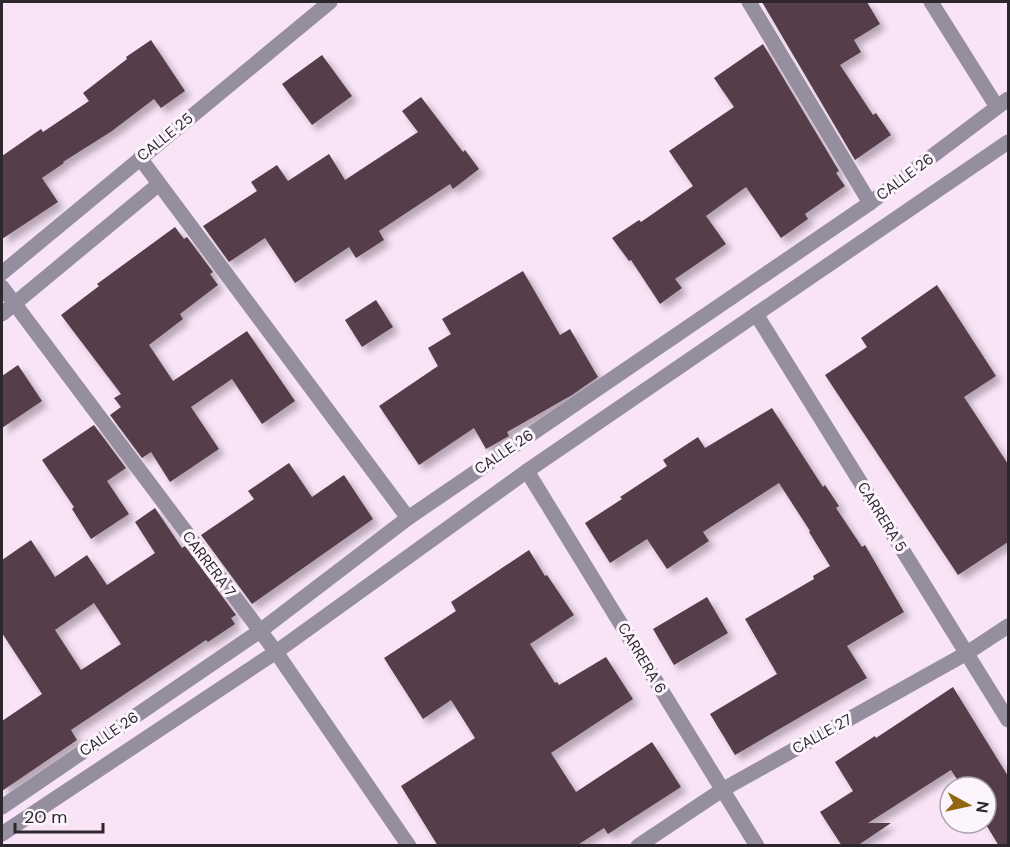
<svg xmlns="http://www.w3.org/2000/svg" width="1010" height="847" viewBox="0 0 1010 847" font-family="'DM Sans',sans-serif">
<defs>
<filter id="shadow"><feDropShadow dx="5.5" dy="5.5" stdDeviation="3" flood-color="#0004"/></filter>
</defs>
<rect width="100%" height="100%" fill="#f8e3f7"/>
<g fill="#543d48" fill-rule="evenodd" filter="url(#shadow)">
<path d="M 762,2 L 867,2 L 880,24 L 854,40 L 861,52 L 840,65 L 873,115 L 876,113 L 891,135 L 855,160 Z"/>
<path d="M 151,40 L 185,91 L 161,108 L 154,99 L 112,131 L 63,162 L 64,163 L 42,178 L 58,202 L 2,239 L 2,156 L 41,129 L 43,132 L 89,101 L 83,93 L 127,59 L 126,57 Z"/>
<path d="M 763,44 L 839,171 L 836,173 L 845,186 L 805,214 L 808,219 L 781,238 L 746,187 L 706,216 L 726,244 L 675,279 L 682,288 L 660,304 L 631,260 L 629,261 L 612,238 L 639,220 L 641,222 L 693,186 L 669,151 L 734,107 L 714,78 Z"/>
<path d="M 322,55 L 352,96 L 312,125 L 282,84 Z"/>
<path d="M 421,97 L 463,152 L 465,150 L 479,169 L 453,189 L 450,184 L 379,231 L 384,240 L 356,258 L 349,247 L 295,283 L 265,238 L 229,262 L 203,226 L 257,191 L 251,182 L 277,165 L 288,181 L 329,154 L 345,180 L 418,132 L 402,111 Z"/>
<path d="M 175,227 L 184,239 L 187,237 L 213,272 L 210,274 L 218,285 L 180,314 L 183,319 L 149,345 L 173,381 L 247,331 L 295,401 L 262,424 L 232,379 L 191,407 L 219,449 L 170,482 L 151,452 L 142,458 L 110,415 L 121,407 L 114,398 L 121,394 L 61,315 L 99,286 L 97,284 Z"/>
<path d="M 523,271 L 560,335 L 570,329 L 598,377 L 572,395 L 507,432 L 509,436 L 486,449 L 474,428 L 419,465 L 379,406 L 438,366 L 428,348 L 451,334 L 442,319 Z"/>
<path d="M 937,285 L 996,376 L 964,397 L 1008,464 L 1008,542 L 958,575 L 825,375 L 867,347 L 861,338 Z"/>
<path d="M 376,300 L 393,327 L 362,347 L 345,320 Z"/>
<path d="M 18,365 L 42,401 L 2,428 L 2,376 Z"/>
<path d="M 772,408 L 823,487 L 825,485 L 839,506 L 836,508 L 862,547 L 865,545 L 904,612 L 847,646 L 867,678 L 735,755 L 710,714 L 777,674 L 745,619 L 814,579 L 813,576 L 830,566 L 809,532 L 810,531 L 779,483 L 703,532 L 709,541 L 667,569 L 647,539 L 610,563 L 585,523 L 622,499 L 620,497 L 667,466 L 663,460 L 698,437 L 705,448 Z"/>
<path d="M 94,425 L 126,468 L 107,481 L 129,514 L 91,539 L 72,509 L 74,507 L 42,460 Z"/>
<path d="M 289,463 L 312,497 L 344,475 L 373,519 L 252,604 L 201,535 L 254,499 L 248,491 Z"/>
<path d="M 155,508 L 182,548 L 185,546 L 236,615 L 231,618 L 235,624 L 208,642 L 206,640 L 71,730 L 77,740 L 2,791 L 2,721 L 42,694 L 2,633 L 2,560 L 31,540 L 55,577 L 87,555 L 107,585 L 155,553 L 135,522 ZM 94,603 L 121,644 L 81,670 L 55,630 Z"/>
<path d="M 529,550 L 545,576 L 547,575 L 574,615 L 530,644 L 555,683 L 557,682 L 559,685 L 606,657 L 633,699 L 551,753 L 576,792 L 652,742 L 681,787 L 608,834 L 604,828 L 576,846 L 438,846 L 401,786 L 475,738 L 451,700 L 423,719 L 384,658 L 456,611 L 451,602 Z"/>
<path d="M 707,597 L 728,633 L 674,665 L 653,629 Z"/>
<path d="M 953,687 L 1008,776 L 1008,846 L 999,846 L 985,823 L 986,787 L 962,787 L 951,770 L 868,823 L 891,823 L 857,846 L 842,846 L 820,812 L 853,791 L 835,762 L 875,736 L 876,738 Z"/>
</g>
<g fill="none" stroke-linecap="round" stroke-linejoin="round">
<g stroke="#958e9f" stroke-width="15">
<path d="M 749,2 L 870,203"/>
<path d="M 931,2 L 997,107"/>
<path d="M 140,158 L 408,518"/>
<path d="M 2,273 L 330,2"/>
<path d="M 2,287 L 276,652 L 409,846"/>
<path d="M 2,314 L 159,184"/>
<path d="M 756,314 L 1008,720"/>
<path d="M 527,471 L 757,846"/>
<path d="M 2,807 L 260,631 L 408,518 L 870,203 L 1008,99"/>
<path d="M 2,834 L 276,652 L 527,471 L 1008,142"/>
<path d="M 638,846 L 722,790 L 967,653 L 1008,626"/>
</g>
</g>
<g text-anchor="middle" dominant-baseline="central" stroke-width="6" stroke-linejoin="round" paint-order="stroke">
<g font-size="15" fill="#2d262d" stroke="#fdf5fd">
<text transform="translate(165 137) rotate(-39)">CALLE 25</text>
<text transform="translate(905 177) rotate(-37)">CALLE 26</text>
<text transform="translate(504 452) rotate(-34)">CALLE 26</text>
<text transform="translate(882 517) rotate(58)">CARRERA 5</text>
<text transform="translate(209 564) rotate(53)">CARRERA 7</text>
<text transform="translate(642 658) rotate(59)">CARRERA 6</text>
<text transform="translate(109 734) rotate(-34)">CALLE 26</text>
<text transform="translate(822 734) rotate(-29)">CALLE 27</text>
</g>
</g>
<rect width="1010" height="847" fill="none" stroke="#2d262d" stroke-width="6"/>
<g transform="translate(968 805) rotate(98)"><circle r="28" fill="#fdf5fd" stroke="#aaa2aa" stroke-width="1.5"/>
<path d="M0-4.5L10 22L0 15L-10 22Z" fill="#91660e"/>
<text y="-9" font-size="16" font-weight="bold" text-anchor="middle" fill="#2d262d">N</text>
</g>
<path d="M15 823v9h88v-9" fill="none" stroke="#2d262d" stroke-width="3"/>
<text x="24" y="823" font-size="18" fill="#2d262d" stroke="#fdf5fd" stroke-width="4.5" paint-order="stroke">20 m</text>
</svg>
